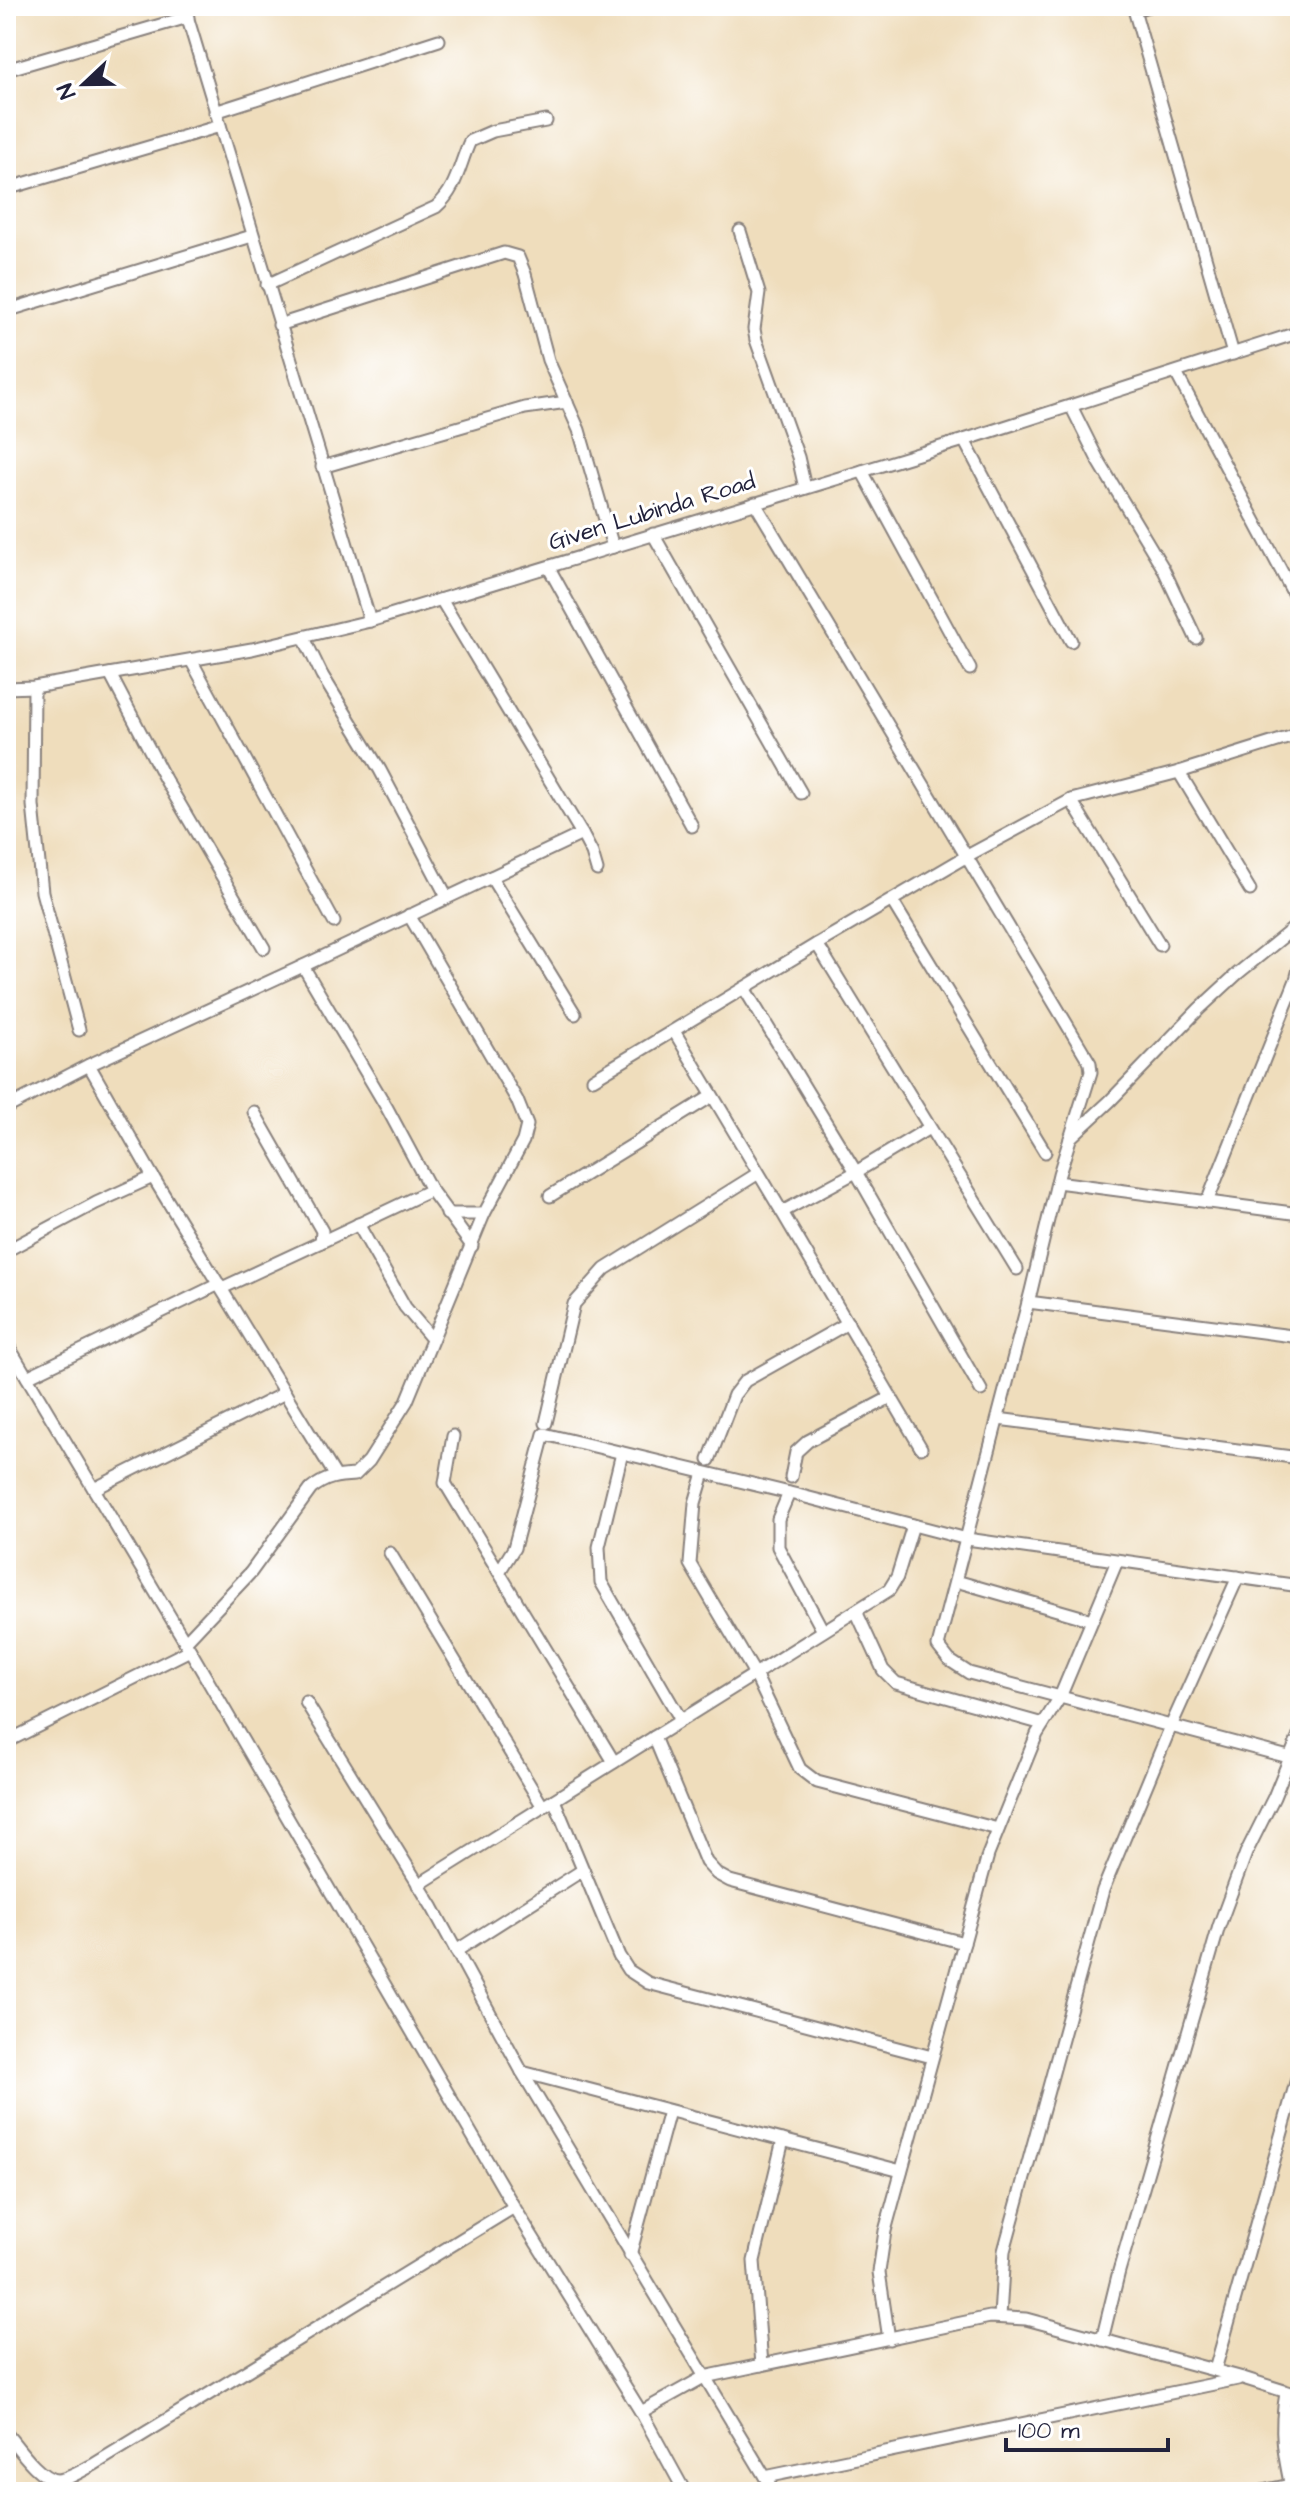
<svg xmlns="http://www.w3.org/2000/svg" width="1306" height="2498" viewBox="0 0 1306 2498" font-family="'Architects Daughter',sans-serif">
<rect width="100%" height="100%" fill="#fff"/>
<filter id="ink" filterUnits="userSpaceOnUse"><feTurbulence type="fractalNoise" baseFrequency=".0125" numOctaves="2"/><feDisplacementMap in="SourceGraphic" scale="16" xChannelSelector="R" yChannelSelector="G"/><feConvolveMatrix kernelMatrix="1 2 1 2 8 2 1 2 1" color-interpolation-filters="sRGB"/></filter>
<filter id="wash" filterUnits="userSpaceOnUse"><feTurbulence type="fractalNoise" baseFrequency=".006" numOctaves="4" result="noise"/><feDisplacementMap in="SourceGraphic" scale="32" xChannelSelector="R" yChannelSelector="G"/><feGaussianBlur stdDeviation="1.8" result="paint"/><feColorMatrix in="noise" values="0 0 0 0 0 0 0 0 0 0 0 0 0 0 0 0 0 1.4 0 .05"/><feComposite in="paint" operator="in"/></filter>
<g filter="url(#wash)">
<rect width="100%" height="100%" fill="#efddbc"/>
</g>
<g filter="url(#ink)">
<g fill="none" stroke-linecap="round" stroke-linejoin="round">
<g stroke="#88807c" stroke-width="15">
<g id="minor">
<path d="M 184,6 L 370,621"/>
<path d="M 1133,6 L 1233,354"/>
<path d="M 1135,10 L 1148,6"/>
<path d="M 6,70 L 188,17"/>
<path d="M 215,112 L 439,40"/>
<path d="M 6,189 L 220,126"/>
<path d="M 740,231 L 759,293 L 754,329 L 756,340 L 798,457 L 805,488"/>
<path d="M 267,285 L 436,207 C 457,189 459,165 470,141 L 493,131 L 546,121"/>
<path d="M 6,311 L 252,236"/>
<path d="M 279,325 L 504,253 L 518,257 L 525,274 L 548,360 L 579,430 L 613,547"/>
<path d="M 1296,334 L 1300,347"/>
<path d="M 1176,373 L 1300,606"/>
<path d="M 1071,406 L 1098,460 L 1163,568 L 1196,638"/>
<path d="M 964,440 L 1071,641"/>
<path d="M 322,467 L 525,408 L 567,402"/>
<path d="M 862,471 L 970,669"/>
<path d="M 755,503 L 1090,1063 L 1091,1072 L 1059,1174 L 1031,1291 L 938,1646 L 949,1660 L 969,1673 L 1300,1760"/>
<path d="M 653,534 L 801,793"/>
<path d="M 549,568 L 692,826"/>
<path d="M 442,601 L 582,834 L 592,853 L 597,870"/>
<path d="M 304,638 L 322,675 L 380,770 L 447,897"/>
<path d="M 191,660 L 334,922"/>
<path d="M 110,674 L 165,779 L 264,948"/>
<path d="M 34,687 L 33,805 L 42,892 L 79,1030"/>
<path d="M 6,688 L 34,687 L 252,649 L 370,621 L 964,440 L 1300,332"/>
<path d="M 1179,772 L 1250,890"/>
<path d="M 1071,800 L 1160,945"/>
<path d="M 491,877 L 575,1014"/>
<path d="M 892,901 L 1045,1152"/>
<path d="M 744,988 L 856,1172 L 981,1390"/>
<path d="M 674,1031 L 782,1212 L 856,1172 L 929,1128"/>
<path d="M 89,1065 L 153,1177 L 335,1475"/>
<path d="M 593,1079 L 817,944"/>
<path d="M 6,1108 L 89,1065 L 303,966"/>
<path d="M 1070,1138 L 1110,1101 L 1199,1009 L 1237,974 L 1300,923"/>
<path d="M 1057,1182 L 1300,1214"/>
<path d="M 550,1196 L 712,1096"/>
<path d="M 1207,1202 L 1296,980 L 1300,965"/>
<path d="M 782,1212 L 921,1448"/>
<path d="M 447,1214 L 484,1214"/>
<path d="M 358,1224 L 405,1307 L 432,1339"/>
<path d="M 321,1242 L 431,1190"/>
<path d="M 472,1246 L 431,1190 L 387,1108 L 303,966 L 582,834"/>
<path d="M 6,1251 L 96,1203 L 153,1177"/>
<path d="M 1017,1269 L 817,944 L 967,856 L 1071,800 L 1179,772 L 1300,734"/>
<path d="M 222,1288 L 321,1242 L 322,1231 L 254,1112"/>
<path d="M 1028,1302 L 1300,1337"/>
<path d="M 6,1342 L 190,1650 L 514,2207 L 641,2412 L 685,2492"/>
<path d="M 27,1377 L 219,1284"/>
<path d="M 998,1419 L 1300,1458"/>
<path d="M 546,1423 L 574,1304 L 605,1269 L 757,1174"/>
<path d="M 453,1436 L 445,1483 L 614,1762"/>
<path d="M 622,1453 L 599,1547 L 601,1582 L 681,1720"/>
<path d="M 709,1460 L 734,1395 L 745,1381 L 848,1323"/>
<path d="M 704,1473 L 695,1503 L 690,1564 L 755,1674 L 800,1769 L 817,1782 L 998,1829"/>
<path d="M 791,1477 L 796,1452 L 808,1441 L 891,1397"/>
<path d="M 94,1489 L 285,1393"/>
<path d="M 789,1493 L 778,1519 L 778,1547 L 823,1631"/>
<path d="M 390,1553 L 543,1807"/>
<path d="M 499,1572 L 514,1548 L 544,1434 L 798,1495 L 967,1539 L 1300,1586"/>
<path d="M 956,1581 L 1092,1620"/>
<path d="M 856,1611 L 883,1670 L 896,1683 L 1043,1724"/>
<path d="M 185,1642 L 251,1572 L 311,1489 C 326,1477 337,1476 355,1475 L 369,1461 L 407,1401 L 484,1214 L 523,1141 L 527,1125 L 517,1100 L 409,915"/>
<path d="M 306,1702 L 433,1908 L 522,2072 L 774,2492"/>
<path d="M 654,1737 L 706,1862 L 717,1874 L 730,1881 L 964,1943"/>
<path d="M 6,1742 L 190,1650"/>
<path d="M 554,1800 L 619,1956 L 628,1970 L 648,1983 L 932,2057"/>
<path d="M 418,1885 L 889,1590 L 897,1577 L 913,1525"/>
<path d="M 456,1951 L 583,1870"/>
<path d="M 522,2072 L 901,2171"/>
<path d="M 630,2255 L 669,2111"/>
<path d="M 1000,2317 L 1004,2251 L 1103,1890 L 1171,1726 L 1238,1577"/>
<path d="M 889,2339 L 879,2272 L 885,2231 L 988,1855 L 1037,1734 L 1060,1697 L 1117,1561"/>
<path d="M 1102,2340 L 1119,2271 L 1219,1926 L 1246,1853 L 1274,1797 L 1300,1733"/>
<path d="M 762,2365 L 754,2261 L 783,2140"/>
<path d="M 1215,2370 L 1300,2068"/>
<path d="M 1286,2393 C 1279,2431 1284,2455 1292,2492"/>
<path d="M 641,2412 L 704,2377 L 990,2317 L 1026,2319 L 1243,2378 L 1300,2396"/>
<path d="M 6,2433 C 17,2446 39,2479 57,2480 C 68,2480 83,2470 93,2465 L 514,2207"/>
<path d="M 765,2477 L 1238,2379"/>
<path d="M 1258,2492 L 1290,2485"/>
</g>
</g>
<use href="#minor" stroke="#fff" stroke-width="11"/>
</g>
</g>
<g text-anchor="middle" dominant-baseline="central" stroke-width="6" stroke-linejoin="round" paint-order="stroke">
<g font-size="24" fill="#22223b" stroke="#fff">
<text transform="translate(652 512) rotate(-17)">Given Lubinda Road</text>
</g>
</g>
<rect width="1306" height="2498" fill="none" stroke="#fff" stroke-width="32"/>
<g transform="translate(84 84) rotate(248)" stroke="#ffffff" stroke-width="6" paint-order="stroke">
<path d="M0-6L14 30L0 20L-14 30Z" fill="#22223b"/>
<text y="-12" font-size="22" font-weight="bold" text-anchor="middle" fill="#22223b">N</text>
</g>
<path d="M1006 2438v12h162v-12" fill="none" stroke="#22223b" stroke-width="4"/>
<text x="1018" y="2438" font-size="24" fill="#22223b" stroke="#ffffff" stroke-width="6" paint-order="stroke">100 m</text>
</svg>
